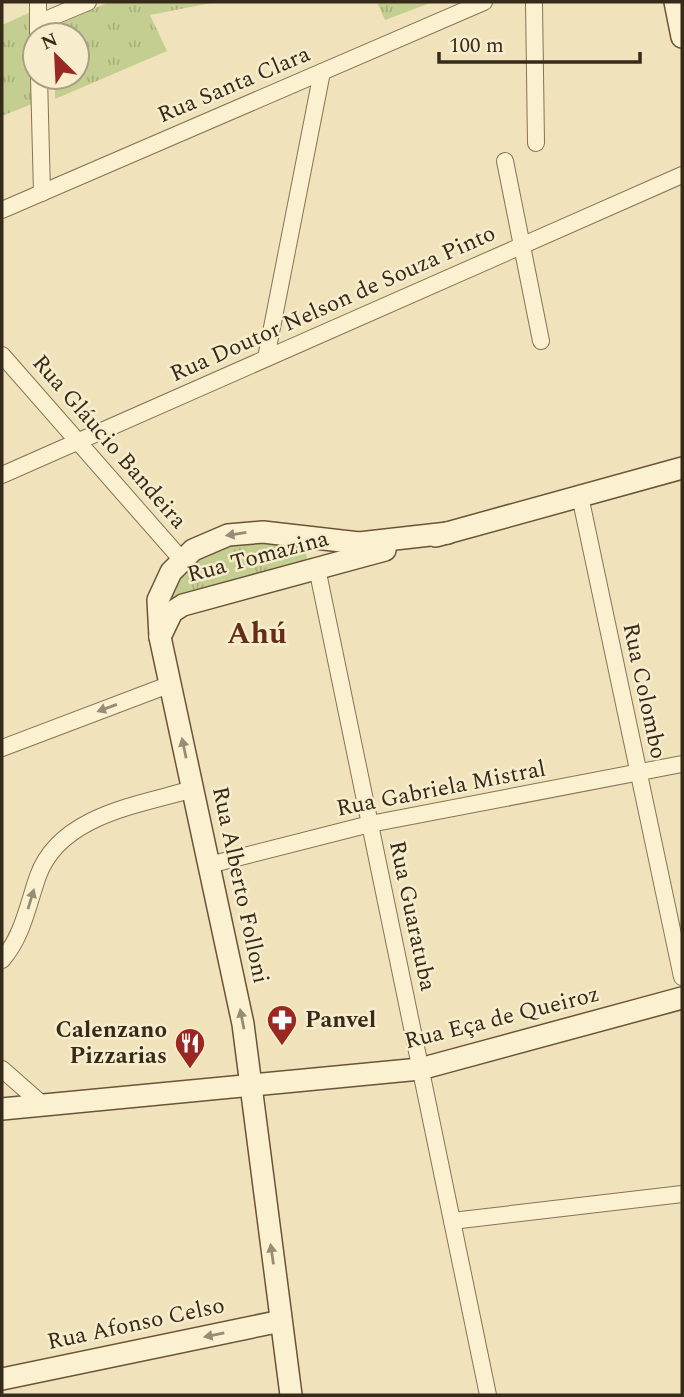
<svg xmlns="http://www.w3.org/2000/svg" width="684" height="1397" viewBox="0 0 684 1397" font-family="Spectral,serif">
<defs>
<pattern id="grass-tufts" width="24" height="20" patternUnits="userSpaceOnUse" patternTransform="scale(1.75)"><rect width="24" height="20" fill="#c3ce90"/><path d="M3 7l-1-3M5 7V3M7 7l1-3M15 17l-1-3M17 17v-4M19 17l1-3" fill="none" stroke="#a8b17c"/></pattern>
</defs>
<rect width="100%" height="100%" fill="#f0e3bc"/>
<g fill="url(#grass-tufts)">
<path d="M 109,2 L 216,2 L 150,15 L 167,51 L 55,99 L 55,77 L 77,77 L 77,35 L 55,35 L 55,26 Z"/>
<path d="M 377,2 L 433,2 L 385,20 Z"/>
<path d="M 31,12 L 32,104 L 2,116 L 2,25 Z"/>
<path d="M 231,541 L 305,547 L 307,560 L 168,599 C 184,558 193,558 231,541 Z"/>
</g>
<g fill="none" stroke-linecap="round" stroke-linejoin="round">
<g stroke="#887355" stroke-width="18">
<g id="street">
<path d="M 38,2 L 38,35"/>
<path d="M 534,2 L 536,143"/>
<path d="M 38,23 L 88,2"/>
<path d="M 39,77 L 42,193"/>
<path d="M 505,161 L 541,341"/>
<path d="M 2,210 L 484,2"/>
<path d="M 2,355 L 181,559"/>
<path d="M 266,358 L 322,72"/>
<path d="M 2,475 L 682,175"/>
<path d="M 580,496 L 682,977"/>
<path d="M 317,568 L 488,1395"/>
<path d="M 2,748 L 171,684"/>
<path d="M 209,865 L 370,824 L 682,764"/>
<path d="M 2,960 C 23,936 28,904 38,876 C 60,815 139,805 193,789"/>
<path d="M 2,1069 L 43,1105"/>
<path d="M 452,1221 L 682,1194"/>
</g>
</g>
<g stroke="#6a5438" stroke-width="24">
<g id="secondary">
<path d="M 675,2 L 682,37"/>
<path d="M 436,536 L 682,468"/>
<path d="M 160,637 L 172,612 L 183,605 L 385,550"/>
<path d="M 2,1109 L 420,1069 L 682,998"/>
<path d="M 2,1379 L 281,1321"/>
<path d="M 291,1395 L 243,1024 L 160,637 L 158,600 L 171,572 L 193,550 L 228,535 L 263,532 L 359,543 L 448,533"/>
</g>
</g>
<use href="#street" stroke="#fbf0cf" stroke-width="16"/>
<use href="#secondary" stroke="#fbf0cf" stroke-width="21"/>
</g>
<defs><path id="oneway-solid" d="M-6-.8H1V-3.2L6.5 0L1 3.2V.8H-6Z" transform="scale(1.75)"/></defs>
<g fill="#988d74">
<use href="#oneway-solid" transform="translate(236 534) rotate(171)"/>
<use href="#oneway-solid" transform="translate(107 708) rotate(160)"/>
<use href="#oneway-solid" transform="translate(184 748) rotate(-102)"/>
<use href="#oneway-solid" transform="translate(31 899) rotate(-73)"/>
<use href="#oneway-solid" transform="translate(242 1019) rotate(-101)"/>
<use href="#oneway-solid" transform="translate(272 1254) rotate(-98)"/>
<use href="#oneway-solid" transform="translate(214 1335) rotate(168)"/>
</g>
<defs>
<g id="pharmacy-pin" transform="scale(1.575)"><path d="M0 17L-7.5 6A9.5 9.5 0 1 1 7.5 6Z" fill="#9a2822" stroke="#f7edcc"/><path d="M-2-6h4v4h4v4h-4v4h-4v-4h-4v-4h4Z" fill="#fff"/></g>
<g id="restaurant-pin" transform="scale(1.575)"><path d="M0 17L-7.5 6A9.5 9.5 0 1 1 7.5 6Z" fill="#9a2822" stroke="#f7edcc"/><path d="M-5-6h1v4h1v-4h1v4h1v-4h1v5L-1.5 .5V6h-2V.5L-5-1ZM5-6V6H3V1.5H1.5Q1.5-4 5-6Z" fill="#fff"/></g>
</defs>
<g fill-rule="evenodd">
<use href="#pharmacy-pin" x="282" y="1020"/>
<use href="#restaurant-pin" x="190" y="1043"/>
</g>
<g text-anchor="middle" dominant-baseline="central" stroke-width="5" stroke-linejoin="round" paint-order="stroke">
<g font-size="23" fill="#362a1a" stroke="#f7edcc">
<text transform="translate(234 85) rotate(-23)">Rua Santa Clara</text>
<text transform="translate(333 304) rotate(-24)">Rua Doutor Nelson de Souza Pinto</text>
<text transform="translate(109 442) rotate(49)">Rua Gláucio Bandeira</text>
<text transform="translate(258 557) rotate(-15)">Rua Tomazina</text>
<text transform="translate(644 691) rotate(78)">Rua Colombo</text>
<text transform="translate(441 789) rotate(-11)">Rua Gabriela Mistral</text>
<text transform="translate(240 885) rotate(78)">Rua Alberto Folloni</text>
<text transform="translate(412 916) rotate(78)">Rua Guaratuba</text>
<text transform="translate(502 1018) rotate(-14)">Rua Eça de Queiroz</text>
<text transform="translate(136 1324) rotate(-12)">Rua Afonso Celso</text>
</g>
<g font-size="23" font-weight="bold" fill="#362a1a" stroke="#f7edcc" text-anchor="start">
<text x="305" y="1020">Panvel</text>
<text x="167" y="1030" text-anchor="end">Calenzano<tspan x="167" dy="26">Pizzarias</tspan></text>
</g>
<g font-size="30" font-weight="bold" fill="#652c18" stroke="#f7edcc">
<text x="257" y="634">Ahú</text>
</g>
</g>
<rect width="684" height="1397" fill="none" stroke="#362a1a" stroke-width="7"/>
<g transform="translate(56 56) rotate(336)"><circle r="33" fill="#f7edcc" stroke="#aa9f85" stroke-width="2"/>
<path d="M0-5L12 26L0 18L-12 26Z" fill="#9a2822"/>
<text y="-10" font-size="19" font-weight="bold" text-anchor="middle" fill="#362a1a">N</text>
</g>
<path d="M439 52v10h201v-10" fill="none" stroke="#362a1a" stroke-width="3.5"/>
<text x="449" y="52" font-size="21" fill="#362a1a" stroke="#f7edcc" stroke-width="5" paint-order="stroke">100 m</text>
</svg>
